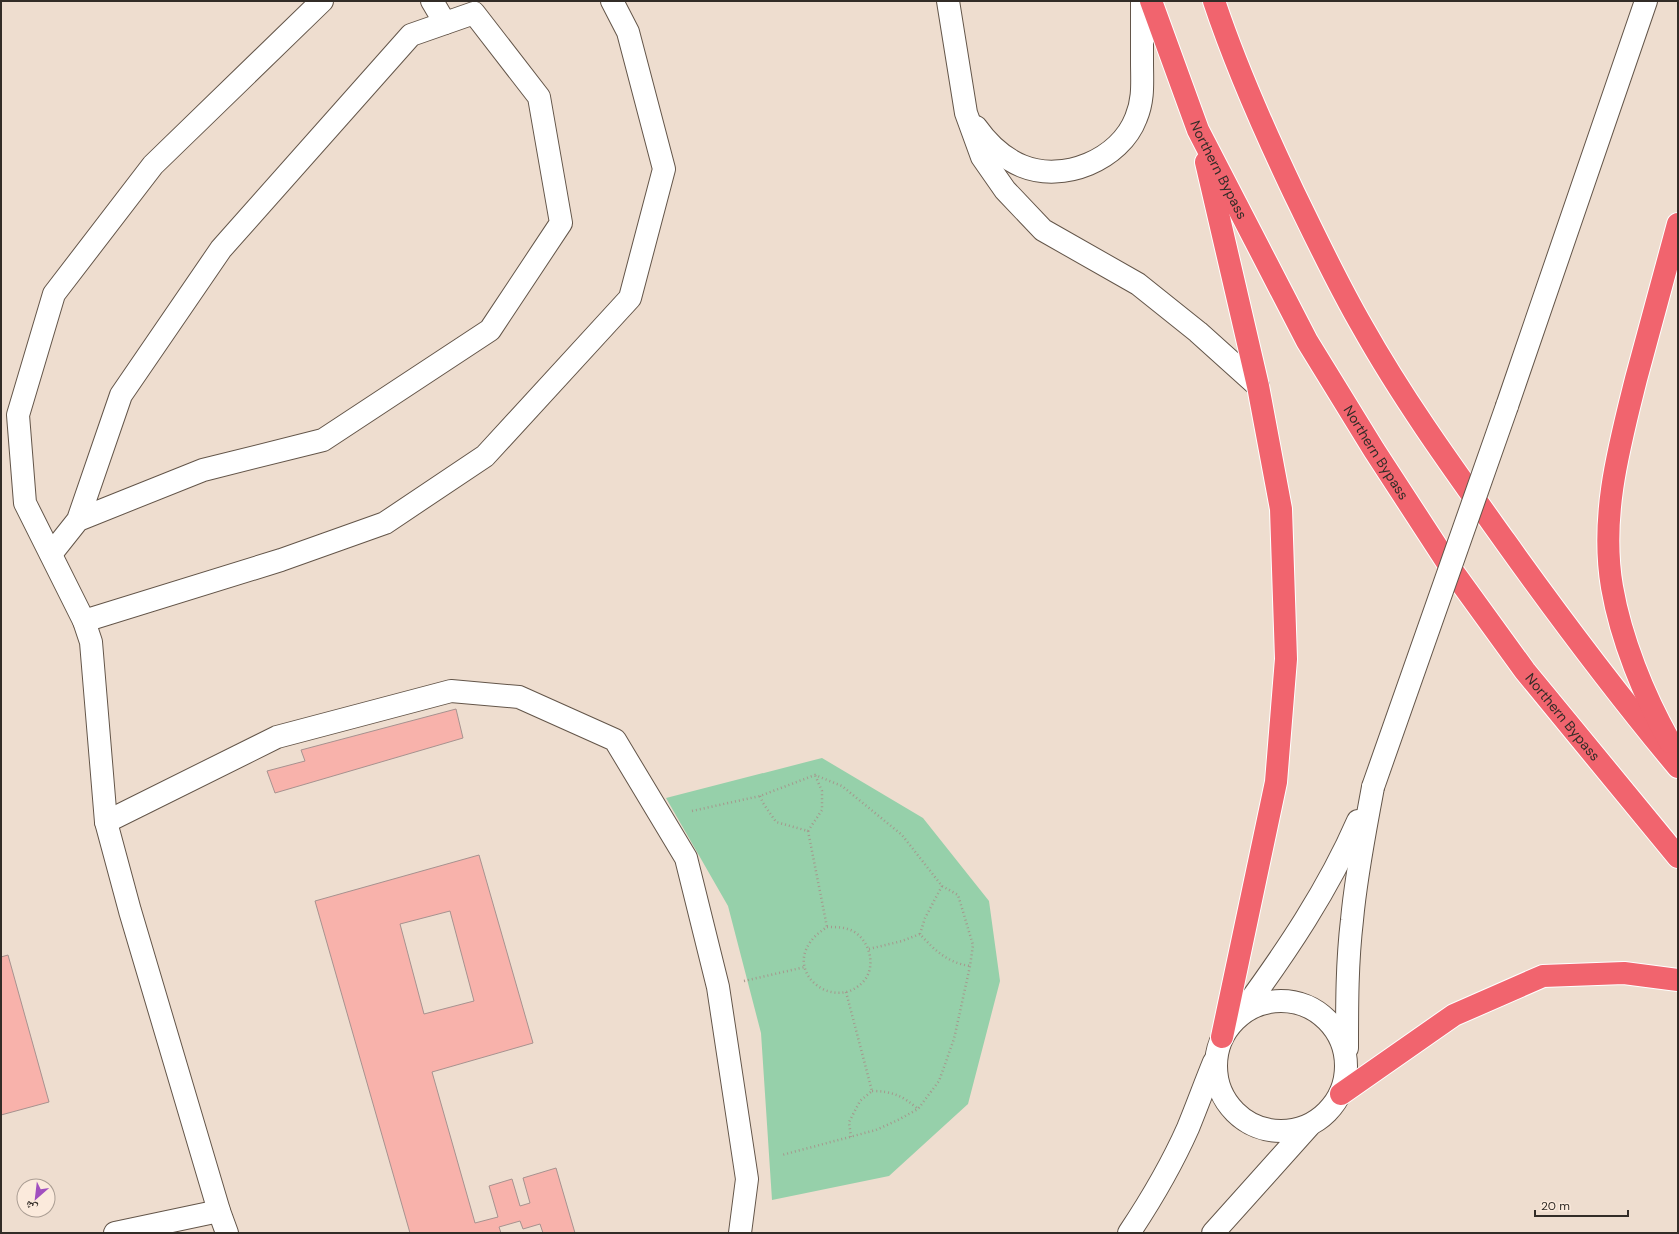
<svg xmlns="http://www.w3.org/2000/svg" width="1679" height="1234" viewBox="0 0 1679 1234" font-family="'DM Sans','Noto Naskh Arabic',sans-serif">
<rect width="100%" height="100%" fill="#eeddcf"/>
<path fill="#96d0aa" d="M 822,758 L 923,818 L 989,901 L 1000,981 L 968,1104 L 889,1176 L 772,1200 L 761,1033 L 728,906 L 666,798 Z"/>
<g fill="#f8b2ab" stroke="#a7928f" fill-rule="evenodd">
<path d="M 456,709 L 463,738 L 275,793 L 267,771 L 305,761 L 301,750 Z"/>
<path d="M 479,855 L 533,1043 L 432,1072 L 475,1223 L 498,1217 L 489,1186 L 512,1179 L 520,1206 L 530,1203 L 523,1178 L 556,1168 L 575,1233 L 543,1233 L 540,1224 L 523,1229 L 520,1221 L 499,1227 L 501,1233 L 410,1233 L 315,901 ZM 450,911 L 474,1001 L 424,1014 L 400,924 Z"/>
<path d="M 8,955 L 49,1102 L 1,1115 L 1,957 Z"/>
</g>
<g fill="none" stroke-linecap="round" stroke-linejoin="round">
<g stroke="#635549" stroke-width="24">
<g id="minor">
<path d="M 432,1 L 445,23"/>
<path d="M 948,1 L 966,113 L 982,157 L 1005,190 L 1043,230 L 1138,284 L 1198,332 L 1258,386"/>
<path d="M 976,127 C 988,144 1003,158 1022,166 C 1063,183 1120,160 1136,118 C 1144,99 1142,82 1142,62 C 1142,41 1142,21 1142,1"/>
<path d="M 1507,406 L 1646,1"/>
<path d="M 51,554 L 78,520 L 121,395 L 221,249 L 411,35 L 474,13 L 539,97 L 561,223 L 490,330 L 323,440 L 203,470 L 78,520"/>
<path d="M 84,621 L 281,560 L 385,523 L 485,456 L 630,298 L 664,169 L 628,32 L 612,1"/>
<path d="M 106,822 L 277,737 L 451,691 L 519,697 L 615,740 L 686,858 L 718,987 L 747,1179 L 740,1233"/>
<circle cx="1281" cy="1066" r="65"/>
<path d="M 1242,1012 C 1286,952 1328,890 1358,821"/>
<path d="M 1347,1048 C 1347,1005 1347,962 1352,920 C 1356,875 1365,831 1373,787"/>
<path d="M 115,1233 L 219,1211"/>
<path d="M 227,1233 L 219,1211 L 130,911 L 106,822 L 91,642 L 84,621 L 25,503 L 18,415 L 54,294 L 153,165 L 322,1"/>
<path d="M 1129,1233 C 1151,1200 1172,1164 1188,1128 C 1197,1106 1205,1084 1214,1062"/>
<path d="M 1213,1233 L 1309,1126"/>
</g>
</g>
<g stroke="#fff" stroke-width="24">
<g id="highway">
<path id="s1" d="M 1151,1 L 1198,130 L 1307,341 L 1374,450 L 1454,573 L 1525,671 L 1678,857"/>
<path d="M 1214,1 C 1236,67 1264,130 1294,193 C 1316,238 1337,283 1362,326 C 1404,401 1455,471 1505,541 C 1560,618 1617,694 1678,767"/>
<path d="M 1206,162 L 1258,386 L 1281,509 L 1286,659 L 1276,782 L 1222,1037"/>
<path d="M 1670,742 C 1644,696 1621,639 1612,587 C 1600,516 1619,447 1636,379 C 1650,327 1664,276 1678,224"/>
<path d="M 1341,1094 L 1454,1015 L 1543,976 L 1624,973 L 1678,980"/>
</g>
</g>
<g stroke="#a4988d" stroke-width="2.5" stroke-dasharray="1 3" stroke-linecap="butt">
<path d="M 760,796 L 763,803 L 776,822 L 808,831 L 827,927"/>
<path d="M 692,811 L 760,796 L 815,775 L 842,786 L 902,835 L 942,886 L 958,895 L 973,945 L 970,966 L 954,1039 L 939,1081 L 918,1109 L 898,1120 L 876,1130 L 782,1155"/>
<path d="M 808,831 L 822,810 L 822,791 L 815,775"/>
<path d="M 827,927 C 837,927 848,927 856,933 C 871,944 876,968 863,982 C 835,1011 788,976 809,944 C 814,936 820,932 827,927 Z"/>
<path d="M 920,934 L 925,918 L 942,886"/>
<path d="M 869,949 L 902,941 L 920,934 C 934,950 948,963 970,966"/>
<path d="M 744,981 L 805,967"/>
<path d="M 846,992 L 872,1091 L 860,1101 L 849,1122 L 851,1137"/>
<path d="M 872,1091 C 892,1091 903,1096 918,1109"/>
</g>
<use href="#minor" stroke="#fff" stroke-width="22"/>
<use href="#highway" stroke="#f1646e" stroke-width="22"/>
<g stroke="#635549" stroke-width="24" stroke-linecap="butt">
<path id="minor-bridge" d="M 1373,787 L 1507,406"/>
</g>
<use href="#minor-bridge" stroke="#fff" stroke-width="22"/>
</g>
<g text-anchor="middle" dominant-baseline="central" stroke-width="3.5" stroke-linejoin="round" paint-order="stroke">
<g font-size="14" fill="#322c27" stroke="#fbeadc">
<text stroke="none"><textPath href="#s1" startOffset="182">Northern Bypass</textPath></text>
<text stroke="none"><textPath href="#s1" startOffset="506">Northern Bypass</textPath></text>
<text stroke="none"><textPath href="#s1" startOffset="830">Northern Bypass</textPath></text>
</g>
</g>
<rect width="1679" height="1234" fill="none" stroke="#322c27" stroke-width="4"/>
<g transform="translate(36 1198) rotate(208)"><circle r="19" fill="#fbeadc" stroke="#ab9e94"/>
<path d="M0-3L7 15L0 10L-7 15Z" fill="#a14fbf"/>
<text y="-6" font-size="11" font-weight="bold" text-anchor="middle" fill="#322c27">ش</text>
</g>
<path d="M1535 1210v6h93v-6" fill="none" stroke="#322c27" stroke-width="2"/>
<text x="1541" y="1210" font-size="12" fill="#322c27" stroke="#fbeadc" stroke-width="3" paint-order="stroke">20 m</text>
</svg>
